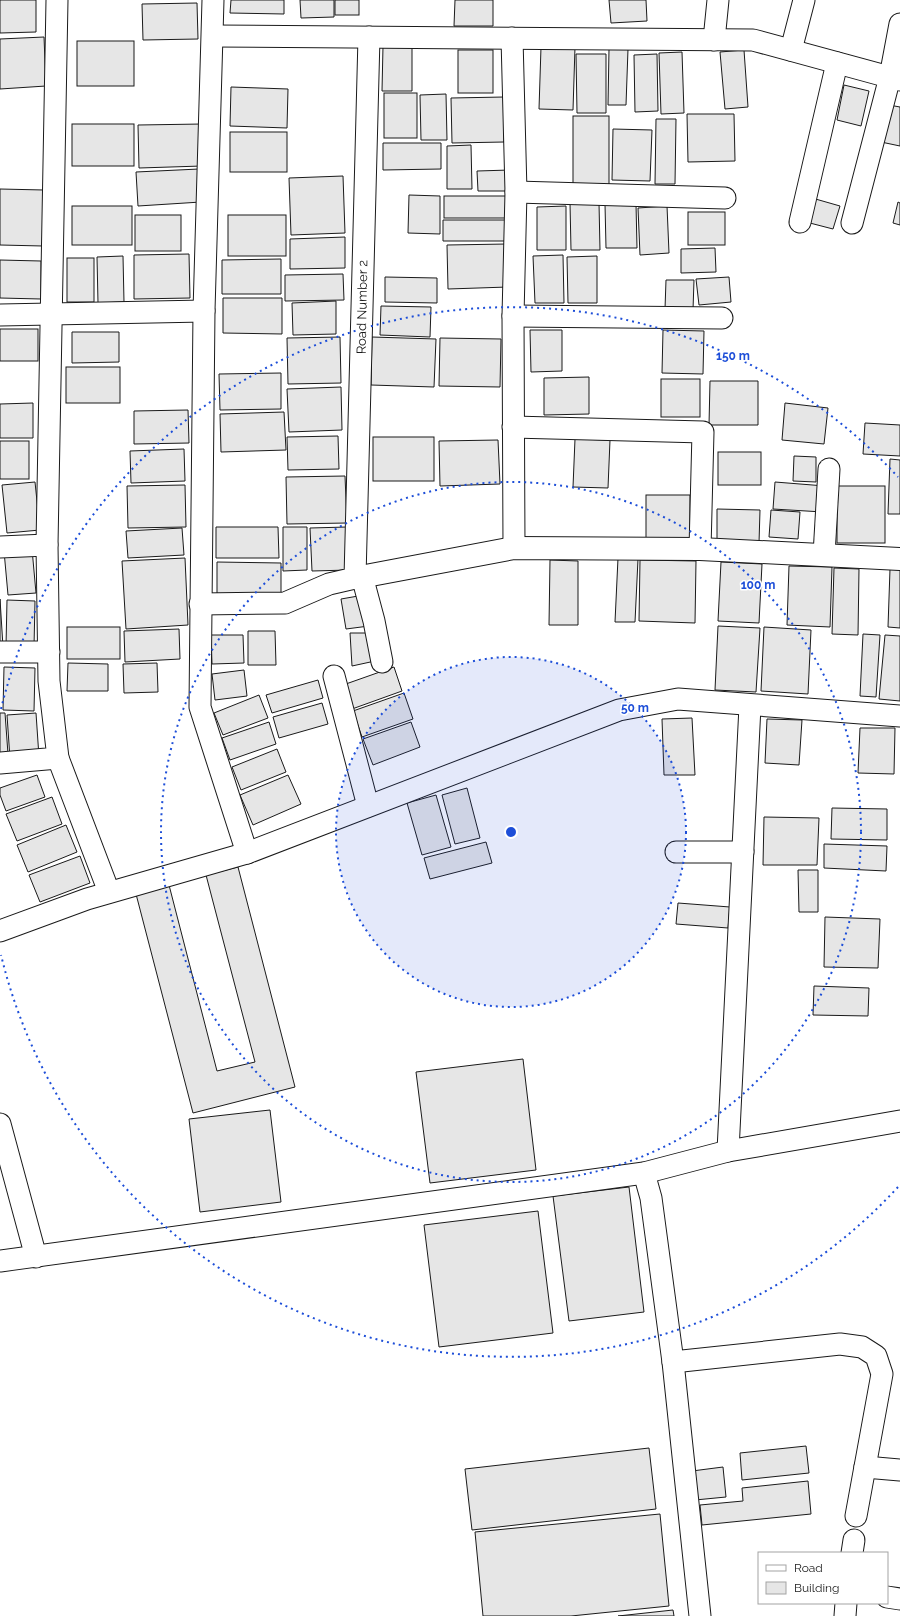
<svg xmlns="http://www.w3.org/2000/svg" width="900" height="1616" viewBox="0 0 900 1616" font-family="Raleway,sans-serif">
<rect width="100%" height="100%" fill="#fff"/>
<g fill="#e6e6e6" stroke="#1a1a1a">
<path d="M 0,0 L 36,0 L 36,32 L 0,33 Z"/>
<path d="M 231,0 L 284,0 L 284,14 L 230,13 Z"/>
<path d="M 300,0 L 334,0 L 334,17 L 301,18 Z"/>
<rect x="335" y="0" width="24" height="15"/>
<path d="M 455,0 L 493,0 L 493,26 L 454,26 Z"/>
<path d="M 609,0 L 646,0 L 647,21 L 611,23 Z"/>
<path d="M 197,3 L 198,39 L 143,40 L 142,4 Z"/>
<path d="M 44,37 L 46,86 L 0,89 L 0,39 Z"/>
<rect x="77" y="41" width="57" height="45"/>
<path d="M 383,46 L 412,46 L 412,91 L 382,91 Z"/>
<path d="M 541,47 L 575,47 L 573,110 L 539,109 Z"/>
<path d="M 609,49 L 628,49 L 626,105 L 608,105 Z"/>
<rect x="458" y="50" width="35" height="43"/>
<path d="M 744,50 L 748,107 L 725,109 L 720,52 Z"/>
<path d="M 682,52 L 684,113 L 661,114 L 659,53 Z"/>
<path d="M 576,54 L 606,54 L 606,113 L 577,113 Z"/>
<path d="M 657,54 L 658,111 L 635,112 L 634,55 Z"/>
<path d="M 844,85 L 869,91 L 861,126 L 837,120 Z"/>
<path d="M 231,87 L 288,89 L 287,128 L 230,126 Z"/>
<rect x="384" y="93" width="33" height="45"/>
<path d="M 446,94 L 447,140 L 421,140 L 420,95 Z"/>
<path d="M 504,97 L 504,142 L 452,143 L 451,98 Z"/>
<path d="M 889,105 L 900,107 L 900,146 L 881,142 Z"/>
<path d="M 687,114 L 734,114 L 735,161 L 688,162 Z"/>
<rect x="573" y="116" width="36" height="69"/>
<path d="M 656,119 L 676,119 L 675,184 L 655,184 Z"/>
<rect x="72" y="124" width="62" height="42"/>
<path d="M 202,124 L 202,166 L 139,168 L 138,125 Z"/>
<path d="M 613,129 L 652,130 L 650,181 L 612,180 Z"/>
<rect x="230" y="132" width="57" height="40"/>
<path d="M 383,143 L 441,143 L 441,169 L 383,170 Z"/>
<path d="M 471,145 L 472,189 L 447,189 L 447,146 Z"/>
<path d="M 199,169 L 201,202 L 138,206 L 136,172 Z"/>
<path d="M 510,170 L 511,191 L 478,191 L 477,171 Z"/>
<path d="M 343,176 L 345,233 L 291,235 L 289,178 Z"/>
<path d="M 0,189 L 44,190 L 43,246 L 0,245 Z"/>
<path d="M 409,195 L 440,196 L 440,234 L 408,233 Z"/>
<rect x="444" y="196" width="65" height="22"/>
<path d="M 812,198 L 840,206 L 833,229 L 806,222 Z"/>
<path d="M 898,202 L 900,203 L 900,225 L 893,223 Z"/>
<path d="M 570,203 L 599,203 L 600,250 L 571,250 Z"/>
<path d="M 605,204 L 636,204 L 637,248 L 606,248 Z"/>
<rect x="72" y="206" width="60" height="39"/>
<path d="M 566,206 L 566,250 L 537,250 L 537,207 Z"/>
<path d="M 667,206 L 669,253 L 640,255 L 638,208 Z"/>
<rect x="688" y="212" width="37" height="33"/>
<rect x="135" y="215" width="46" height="36"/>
<rect x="228" y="215" width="58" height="41"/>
<path d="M 443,220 L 507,220 L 506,241 L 443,241 Z"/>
<path d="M 345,237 L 345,268 L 290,269 L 290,239 Z"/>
<path d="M 507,244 L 508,287 L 448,289 L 447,245 Z"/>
<path d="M 715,248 L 716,272 L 681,273 L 681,249 Z"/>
<path d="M 189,254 L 190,298 L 134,299 L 134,255 Z"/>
<path d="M 563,255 L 564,303 L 535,303 L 533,256 Z"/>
<path d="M 123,256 L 124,302 L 98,303 L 97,257 Z"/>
<path d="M 597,256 L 597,303 L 568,303 L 567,257 Z"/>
<rect x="67" y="258" width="27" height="44"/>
<path d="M 281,259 L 281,294 L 222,294 L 222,260 Z"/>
<path d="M 0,260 L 41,261 L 41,299 L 0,298 Z"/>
<path d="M 343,274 L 344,300 L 285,301 L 285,275 Z"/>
<path d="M 385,277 L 437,278 L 437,303 L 385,302 Z"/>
<path d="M 729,277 L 731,302 L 699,305 L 696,279 Z"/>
<path d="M 666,280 L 694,280 L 693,310 L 665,309 Z"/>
<path d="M 223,298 L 282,298 L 282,334 L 223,333 Z"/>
<path d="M 336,301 L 336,334 L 293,335 L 292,303 Z"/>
<path d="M 381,306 L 431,307 L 430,337 L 380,335 Z"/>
<rect x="0" y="329" width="38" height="32"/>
<path d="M 530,330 L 562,330 L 562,371 L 531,372 Z"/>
<path d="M 663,330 L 704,331 L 703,374 L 662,373 Z"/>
<path d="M 72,332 L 119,332 L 119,362 L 72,363 Z"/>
<path d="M 340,337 L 341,383 L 288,384 L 287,338 Z"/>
<path d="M 372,337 L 436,339 L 434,387 L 371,385 Z"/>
<path d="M 440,338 L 501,339 L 500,387 L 439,386 Z"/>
<rect x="66" y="367" width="54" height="36"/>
<path d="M 281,373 L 281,409 L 220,410 L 219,374 Z"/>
<path d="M 589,377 L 589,414 L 544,415 L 544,378 Z"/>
<rect x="661" y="379" width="39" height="38"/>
<path d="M 710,381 L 758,381 L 758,425 L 709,425 Z"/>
<path d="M 341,387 L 342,430 L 289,432 L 287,389 Z"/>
<path d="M 33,403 L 33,438 L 0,438 L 0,404 Z"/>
<path d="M 785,403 L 828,408 L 824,444 L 782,440 Z"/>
<path d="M 188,410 L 189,443 L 134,444 L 134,411 Z"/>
<path d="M 284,412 L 286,450 L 221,452 L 220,414 Z"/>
<path d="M 865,423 L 900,425 L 900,456 L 863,454 Z"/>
<path d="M 338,436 L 339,469 L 288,470 L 287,437 Z"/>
<rect x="373" y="437" width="61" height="44"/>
<path d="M 575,439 L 610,440 L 608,488 L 573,487 Z"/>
<path d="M 498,440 L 500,484 L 440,486 L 439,441 Z"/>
<rect x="0" y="441" width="29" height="38"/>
<path d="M 184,449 L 185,481 L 131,483 L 130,451 Z"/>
<rect x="718" y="452" width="43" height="33"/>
<path d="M 794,456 L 816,457 L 816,482 L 793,481 Z"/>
<path d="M 890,459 L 900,460 L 900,514 L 888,514 Z"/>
<path d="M 345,476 L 347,523 L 287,524 L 286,477 Z"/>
<path d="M 35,482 L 40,530 L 7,533 L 2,485 Z"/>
<path d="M 775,482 L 825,486 L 823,512 L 773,509 Z"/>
<path d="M 185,485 L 186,527 L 128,528 L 127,486 Z"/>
<rect x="837" y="486" width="48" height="57"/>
<rect x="646" y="495" width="44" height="43"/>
<path d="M 717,509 L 760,510 L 759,543 L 717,542 Z"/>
<path d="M 771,510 L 800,512 L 798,539 L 769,537 Z"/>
<path d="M 216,527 L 278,527 L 279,558 L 216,558 Z"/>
<path d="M 283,527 L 307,527 L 307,570 L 283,571 Z"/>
<path d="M 347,527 L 349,570 L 312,571 L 310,528 Z"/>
<path d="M 182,528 L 184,555 L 128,558 L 126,531 Z"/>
<path d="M 32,549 L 36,593 L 8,595 L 4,551 Z"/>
<path d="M 185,558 L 188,625 L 126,629 L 122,561 Z"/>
<path d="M 618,558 L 638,559 L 635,622 L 615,622 Z"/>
<path d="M 550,560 L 578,561 L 578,625 L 549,625 Z"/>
<path d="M 640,560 L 696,561 L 695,623 L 639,621 Z"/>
<path d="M 217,562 L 281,563 L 281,597 L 217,595 Z"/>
<path d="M 721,562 L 762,564 L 759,623 L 718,621 Z"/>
<path d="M 789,566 L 832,567 L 830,627 L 787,625 Z"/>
<path d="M 834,568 L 859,569 L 858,635 L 832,634 Z"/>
<path d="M 890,569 L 900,570 L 900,628 L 888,627 Z"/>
<path d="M 364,595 L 369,626 L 346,629 L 341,599 Z"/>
<path d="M 0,599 L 3,647 L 0,647 Z"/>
<path d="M 7,600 L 35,601 L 34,647 L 6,646 Z"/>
<path d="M 718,626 L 760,628 L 756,692 L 715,690 Z"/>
<rect x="67" y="627" width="53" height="32"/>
<path d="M 764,627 L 811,630 L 808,694 L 761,691 Z"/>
<path d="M 179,629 L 180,659 L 125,662 L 124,631 Z"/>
<path d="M 248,631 L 275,631 L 276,665 L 248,665 Z"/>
<path d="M 350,633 L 370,633 L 375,661 L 352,666 Z"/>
<path d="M 863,634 L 880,635 L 876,697 L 860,696 Z"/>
<path d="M 211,635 L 243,635 L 244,663 L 212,664 Z"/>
<path d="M 885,635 L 900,636 L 900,701 L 879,699 Z"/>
<path d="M 68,663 L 108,664 L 108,691 L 67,691 Z"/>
<path d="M 157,663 L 158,692 L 124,693 L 123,664 Z"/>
<path d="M 4,667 L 35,668 L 34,711 L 3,710 Z"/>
<path d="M 394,667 L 402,691 L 352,709 L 343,685 Z"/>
<path d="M 244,670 L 247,696 L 215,700 L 212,674 Z"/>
<path d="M 318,680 L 323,698 L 272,713 L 266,695 Z"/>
<path d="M 404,693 L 413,719 L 362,737 L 353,711 Z"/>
<path d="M 259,695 L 268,718 L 223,735 L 214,713 Z"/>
<path d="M 322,703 L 328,724 L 279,738 L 273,717 Z"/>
<path d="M 0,713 L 5,713 L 8,754 L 0,755 Z"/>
<path d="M 36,713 L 39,757 L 10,759 L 7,715 Z"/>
<path d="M 692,718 L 695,775 L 664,775 L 662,719 Z"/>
<path d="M 767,719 L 802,720 L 799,765 L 765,763 Z"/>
<path d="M 269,722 L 276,744 L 230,760 L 222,738 Z"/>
<path d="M 411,722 L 420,747 L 373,765 L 363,739 Z"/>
<path d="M 860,728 L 895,728 L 894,774 L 858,773 Z"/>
<path d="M 277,749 L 286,772 L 241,790 L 232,767 Z"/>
<path d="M 37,775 L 45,797 L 6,811 L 0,795 L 0,788 Z"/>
<path d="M 288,775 L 301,804 L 253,825 L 240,795 Z"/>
<path d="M 467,788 L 480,838 L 455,844 L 442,795 Z"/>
<path d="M 436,795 L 451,847 L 422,855 L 407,803 Z"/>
<path d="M 52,797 L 62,824 L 17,841 L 6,814 Z"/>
<path d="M 832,808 L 887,809 L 887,840 L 831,839 Z"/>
<path d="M 764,817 L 819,818 L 817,865 L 763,865 Z"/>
<path d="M 66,825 L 77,852 L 28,872 L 17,845 Z"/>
<path d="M 486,842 L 492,863 L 430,879 L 424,858 Z"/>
<path d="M 824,844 L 887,846 L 886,871 L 824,868 Z"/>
<path d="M 80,856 L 90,883 L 40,902 L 29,875 Z"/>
<path d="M 238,867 L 295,1087 L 193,1113 L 136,894 L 169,885 L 217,1071 L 255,1062 L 206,875 Z"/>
<path d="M 798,870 L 818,870 L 818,912 L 799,912 Z"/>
<path d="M 678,903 L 730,907 L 728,928 L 676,924 Z"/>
<path d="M 825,917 L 880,919 L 878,968 L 824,967 Z"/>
<path d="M 814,986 L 869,988 L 868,1016 L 813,1015 Z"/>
<path d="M 523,1059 L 536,1170 L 430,1183 L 416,1072 Z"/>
<path d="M 270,1110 L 281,1202 L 200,1212 L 189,1119 Z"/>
<path d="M 629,1187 L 644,1312 L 569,1321 L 553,1196 Z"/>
<path d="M 538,1211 L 553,1333 L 439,1347 L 424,1225 Z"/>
<path d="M 806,1446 L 809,1473 L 742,1480 L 740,1453 Z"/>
<path d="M 649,1448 L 656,1509 L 472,1530 L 465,1469 Z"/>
<path d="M 723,1467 L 726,1497 L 695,1500 L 692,1471 Z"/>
<path d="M 808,1481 L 811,1514 L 702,1525 L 700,1505 L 743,1501 L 742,1488 Z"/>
<path d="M 660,1514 L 669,1606 L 571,1616 L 483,1616 L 475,1532 Z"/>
<path d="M 673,1610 L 674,1616 L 618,1616 Z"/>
</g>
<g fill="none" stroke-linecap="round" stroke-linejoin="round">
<g stroke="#1a1a1a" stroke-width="23">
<g id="minor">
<path d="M 213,0 L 204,311 L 200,707 L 247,853"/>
<path d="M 213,36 L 753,40 L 900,80"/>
<path d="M 512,38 L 516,192 L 513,316 L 514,548"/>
<path d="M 714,40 L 718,0"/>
<path d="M 791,50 L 804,0"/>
<path d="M 516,192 L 725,198"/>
<path d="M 800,222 L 837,63"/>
<path d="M 852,223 L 890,77 L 900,24"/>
<path d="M 0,315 L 204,311"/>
<path d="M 513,316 L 722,318"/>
<path d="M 513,427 L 703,432 L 700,549"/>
<path d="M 0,547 L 47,545"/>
<path d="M 824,555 L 829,469"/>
<path d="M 362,576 L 374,621 L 382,662"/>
<path d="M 200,604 L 285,603 L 329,584 L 355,578 L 369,37"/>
<path d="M 0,652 L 49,652"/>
<path d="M 334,676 L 368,806"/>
<path d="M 58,758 L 109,892"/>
<path d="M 0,763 L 58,758 L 49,681 L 47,545 L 57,0"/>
<path d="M 676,852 L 743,852"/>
<path d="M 0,931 L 87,899 L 247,853 L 619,710 L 678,699 L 900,716"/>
<path d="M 0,1124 L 36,1257"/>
<path d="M 728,1151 L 750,706"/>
<path d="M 644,1173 L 651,1198 L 673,1362 L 700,1616"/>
<path d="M 0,1261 L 644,1173 L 728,1151 L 900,1121"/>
<path d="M 673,1362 L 840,1344 L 862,1347 L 876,1356 L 882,1374 L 856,1516"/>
<path d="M 865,1467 L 900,1470"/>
<path d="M 852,1553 L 854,1540"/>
<path d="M 887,1597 L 900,1599"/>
<path d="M 845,1616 L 846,1603"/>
</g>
</g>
<g stroke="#1a1a1a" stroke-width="24">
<path id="tertiary" d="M 355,578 L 514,548 L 700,549 L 900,559"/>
</g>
<use href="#minor" stroke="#fff" stroke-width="21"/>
<use href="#tertiary" stroke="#fff" stroke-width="22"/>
</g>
<circle cx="511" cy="832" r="175" fill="#1d4ed8" fill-opacity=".12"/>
<g fill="none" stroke="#1d4ed8" stroke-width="2" stroke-dasharray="2 4">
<circle cx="511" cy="832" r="175"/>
<circle cx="511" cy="832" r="350"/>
<path d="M898 1187A525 525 0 0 1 1 955M1 709A525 525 0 0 1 898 477"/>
</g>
<g text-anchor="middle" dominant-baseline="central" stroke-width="3" stroke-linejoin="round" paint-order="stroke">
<g font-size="13" fill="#1a1a1a" stroke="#fff">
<text transform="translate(362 307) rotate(-89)">Road Number 2</text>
</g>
</g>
<circle cx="511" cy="832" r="6" fill="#1d4ed8" stroke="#fff" stroke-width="2"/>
<g font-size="12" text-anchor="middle" font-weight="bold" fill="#1d4ed8" stroke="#fff" stroke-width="3" stroke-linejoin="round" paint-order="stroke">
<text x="733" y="360">150 m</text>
<text x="758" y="589">100 m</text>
<text x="635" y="712">50 m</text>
</g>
<rect x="758" y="1552" width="130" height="52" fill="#ffffff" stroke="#a3a3a3"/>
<rect x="766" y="1565" width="20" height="6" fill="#ffffff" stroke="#a3a3a3"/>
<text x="794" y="1572" font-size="12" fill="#1a1a1a">Road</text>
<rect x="766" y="1582" width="20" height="12" fill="#e6e6e6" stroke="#a3a3a3"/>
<text x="794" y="1592" font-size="12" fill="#1a1a1a">Building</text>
</svg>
